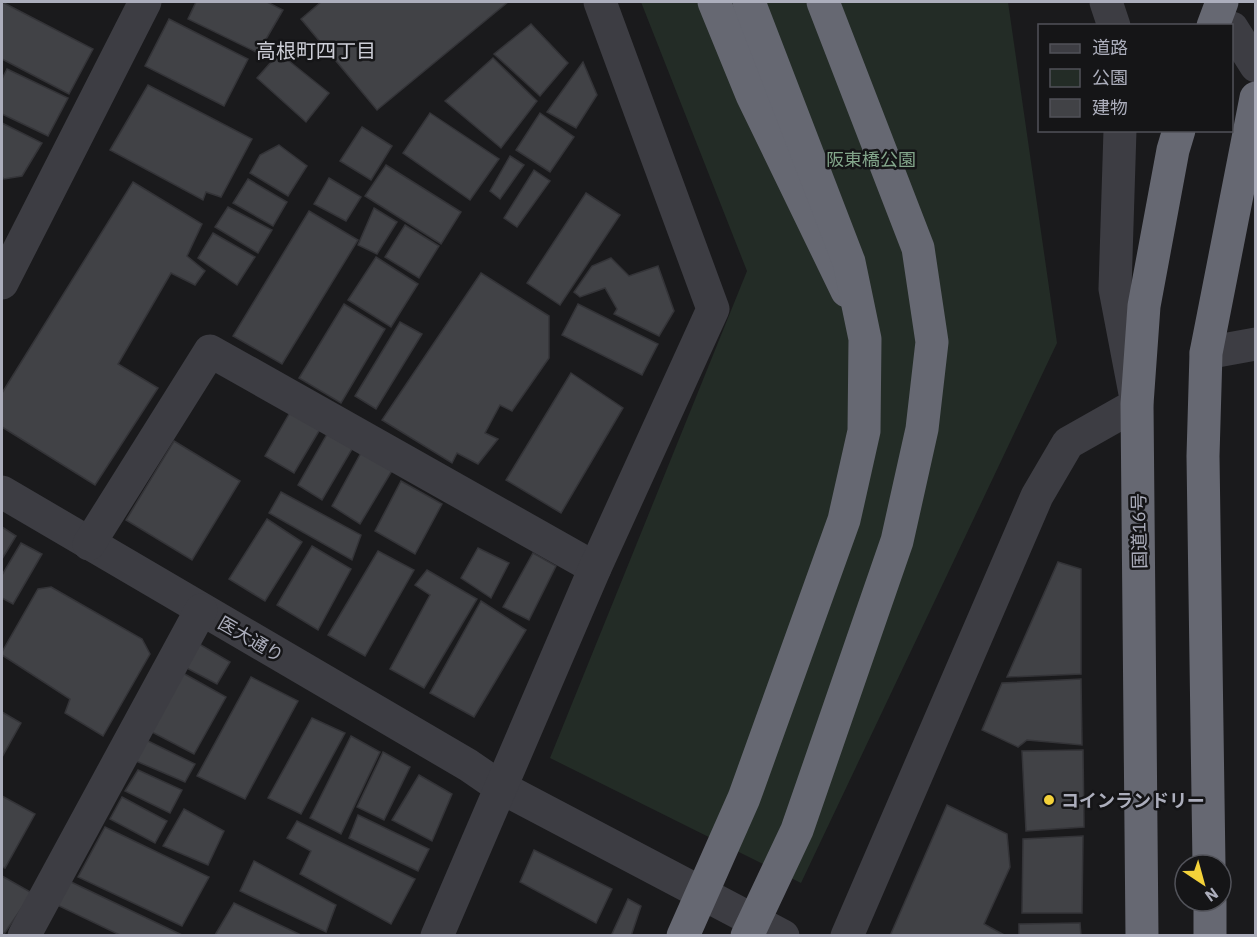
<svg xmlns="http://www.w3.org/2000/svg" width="1257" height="937" viewBox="0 0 1257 937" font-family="'IBM Plex Sans','Noto Sans JP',sans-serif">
<rect width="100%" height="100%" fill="#1a1a1c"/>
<path fill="#232c26" d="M 641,2 L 1008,2 L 1057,343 L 801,883 L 550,758 L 747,271 Z"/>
<g fill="#414246" stroke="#343438" stroke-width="1.5">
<path d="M 2,2 L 93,49 L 69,94 L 2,59 Z"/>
<path d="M 196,2 L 267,2 L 283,10 L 258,53 L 188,19 Z"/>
<path d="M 321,2 L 508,2 L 377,110 L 301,19 Z"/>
<path d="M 169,19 L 248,59 L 224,106 L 145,66 Z"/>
<path d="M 531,24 L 568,63 L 540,96 L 494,54 Z"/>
<path d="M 279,53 L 329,93 L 306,122 L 257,78 Z"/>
<path d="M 493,58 L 537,101 L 501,148 L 445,101 Z"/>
<path d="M 583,62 L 597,95 L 576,128 L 547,112 Z"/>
<path d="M 7,69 L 68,98 L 48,136 L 2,114 L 2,79 Z"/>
<path d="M 148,85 L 252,139 L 221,197 L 206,192 L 203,200 L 110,150 Z"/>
<path d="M 430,113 L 499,159 L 470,200 L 403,153 Z"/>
<path d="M 540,113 L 574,137 L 550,172 L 516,150 Z"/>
<path d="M 2,123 L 42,143 L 22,176 L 4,179 L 2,177 Z"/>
<path d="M 362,127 L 392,146 L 371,180 L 340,161 Z"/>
<path d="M 279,145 L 307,166 L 288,196 L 250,173 L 260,155 Z"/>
<path d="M 510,156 L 524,165 L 500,199 L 490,191 Z"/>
<path d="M 386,165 L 461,212 L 441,244 L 365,196 Z"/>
<path d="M 534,170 L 550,181 L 517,227 L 504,218 Z"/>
<path d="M 329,178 L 361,197 L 346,221 L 314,204 Z"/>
<path d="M 248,179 L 287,202 L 273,226 L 233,203 Z"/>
<path d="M 133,182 L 202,224 L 187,256 L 205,271 L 195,285 L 171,273 L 118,364 L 158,388 L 95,485 L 2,427 L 2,393 Z"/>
<path d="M 586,193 L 620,215 L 560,305 L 527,283 Z"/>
<path d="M 228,207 L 272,230 L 258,253 L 215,227 Z"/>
<path d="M 374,208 L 397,222 L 377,254 L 358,245 Z"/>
<path d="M 309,211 L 358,240 L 282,364 L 233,336 Z"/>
<path d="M 405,225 L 439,246 L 419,278 L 385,257 Z"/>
<path d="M 213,233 L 255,257 L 237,285 L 198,258 Z"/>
<path d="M 376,257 L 418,284 L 391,327 L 348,300 Z"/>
<path d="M 611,258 L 629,276 L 658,266 L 674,311 L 659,336 L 614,314 L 617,309 L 605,288 L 580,297 L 574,292 L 592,266 Z"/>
<path d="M 481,273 L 549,316 L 549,358 L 512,411 L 500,405 L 485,433 L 498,439 L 478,464 L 457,453 L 452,463 L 382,420 Z"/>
<path d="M 344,304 L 385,329 L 341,403 L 299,378 Z"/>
<path d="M 578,304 L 658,344 L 642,375 L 562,335 Z"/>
<path d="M 400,322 L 422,334 L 376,409 L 355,396 Z"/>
<path d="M 571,373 L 623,408 L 561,513 L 506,480 Z"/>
<path d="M 292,409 L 322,426 L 294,473 L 265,456 Z"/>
<path d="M 330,429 L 355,444 L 322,500 L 298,485 Z"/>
<path d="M 174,441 L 240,481 L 192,560 L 126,520 Z"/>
<path d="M 362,451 L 393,469 L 360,524 L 332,506 Z"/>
<path d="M 401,481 L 442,504 L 415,554 L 375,531 Z"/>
<path d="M 281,492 L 361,535 L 352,560 L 269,513 Z"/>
<path d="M 267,519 L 302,542 L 265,601 L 229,579 Z"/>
<path d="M 2,527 L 16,536 L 2,559 Z"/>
<path d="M 21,543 L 42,554 L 13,604 L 2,598 L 2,575 Z"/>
<path d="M 312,546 L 351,569 L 318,630 L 277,605 Z"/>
<path d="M 478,548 L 509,563 L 491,598 L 461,578 Z"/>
<path d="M 378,551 L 414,570 L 365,656 L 328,635 Z"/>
<path d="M 533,553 L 556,566 L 529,620 L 503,607 Z"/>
<path d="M 1058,562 L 1081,569 L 1081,674 L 1007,677 Z"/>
<path d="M 427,570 L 477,599 L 424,688 L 390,669 L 430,595 L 415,585 Z"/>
<path d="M 51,587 L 142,639 L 150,654 L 103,736 L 65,713 L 70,699 L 2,655 L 2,652 L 38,589 Z"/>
<path d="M 481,601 L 526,630 L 474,717 L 430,693 Z"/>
<path d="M 194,641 L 230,662 L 217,684 L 179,664 Z"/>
<path d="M 181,672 L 226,697 L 194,754 L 148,730 Z"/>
<path d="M 251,677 L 298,701 L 245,799 L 197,776 Z"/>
<path d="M 1081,679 L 1082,745 L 1027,740 L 1018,747 L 982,730 L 1002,683 Z"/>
<path d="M 2,712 L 21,723 L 2,757 Z"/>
<path d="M 312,718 L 345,733 L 301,814 L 268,798 Z"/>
<path d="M 351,736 L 380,752 L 341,834 L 310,818 Z"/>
<path d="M 146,740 L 195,764 L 185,782 L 136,761 Z"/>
<path d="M 1083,750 L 1084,827 L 1026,831 L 1022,751 Z"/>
<path d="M 383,752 L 410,767 L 384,820 L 357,807 Z"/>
<path d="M 138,770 L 182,790 L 170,813 L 125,791 Z"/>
<path d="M 419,775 L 452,794 L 432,841 L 392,820 Z"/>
<path d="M 2,796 L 35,814 L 5,868 L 2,867 Z"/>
<path d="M 122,797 L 167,821 L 155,843 L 110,819 Z"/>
<path d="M 947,805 L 1007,834 L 1010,867 L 984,924 L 1006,936 L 890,936 Z"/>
<path d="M 184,809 L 224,831 L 208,865 L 163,846 Z"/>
<path d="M 358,815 L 429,849 L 418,871 L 349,838 Z"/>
<path d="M 297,821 L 415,879 L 391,924 L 300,874 L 311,851 L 287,838 Z"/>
<path d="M 105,827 L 209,877 L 182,926 L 78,877 Z"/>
<path d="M 1083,836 L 1082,913 L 1022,913 L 1023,839 Z"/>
<path d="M 534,850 L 612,889 L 596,923 L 520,882 Z"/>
<path d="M 254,861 L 336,905 L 326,932 L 240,891 Z"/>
<path d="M 2,876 L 32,893 L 4,934 L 2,932 Z"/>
<path d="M 69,881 L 182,935 L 122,936 L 55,904 Z"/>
<path d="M 628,899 L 641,906 L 631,936 L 616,936 L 612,934 Z"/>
<path d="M 234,903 L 303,936 L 215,935 Z"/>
<path d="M 1080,923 L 1081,936 L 1019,936 L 1019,924 Z"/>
</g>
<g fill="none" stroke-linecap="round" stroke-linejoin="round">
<g stroke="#3d3d43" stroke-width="33">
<path d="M 1106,2 L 1114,26"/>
<path d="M 1232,28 L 1256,66"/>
<path d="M 2,283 L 145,2"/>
<path d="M 1206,353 L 1256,344"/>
<path d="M 2,492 L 468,765 L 500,787 L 783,936"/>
<path d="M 89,544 L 210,351 L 595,568"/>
<path d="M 24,936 L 201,610"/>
<path d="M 437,936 L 595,568 L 713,309 L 600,2"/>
<path d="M 847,936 L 1037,496 L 1068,443 L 1137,404 L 1115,289 L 1120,130"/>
</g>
<g stroke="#666872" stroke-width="33">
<path d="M 714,2 L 752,95 L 847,291"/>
<path d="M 1213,26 L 1222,2"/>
<path d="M 1209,865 L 1203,456 L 1206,353 L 1256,98"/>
<path d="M 1210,901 L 1210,936"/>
<path d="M 1142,936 L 1137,404 L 1144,306 L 1173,150 L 1179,130"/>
</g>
<g stroke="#666872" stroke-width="33">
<path d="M 683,936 L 744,798 L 844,520 L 864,431 L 865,339 L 849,262 L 749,2"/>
<path d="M 747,936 L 797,830 L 897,541 L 922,429 L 932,342 L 918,248 L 823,2"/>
</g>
</g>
<circle fill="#f4d23a" stroke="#151517" stroke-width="2" cx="1049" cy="800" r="6"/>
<g text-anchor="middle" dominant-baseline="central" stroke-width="5" stroke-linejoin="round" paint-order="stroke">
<g font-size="18" fill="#83a68b" stroke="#151517">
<text x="871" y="159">阪東橋公園</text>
</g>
<g font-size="18" fill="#acaebc" stroke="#151517">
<text transform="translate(1139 531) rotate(-91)">国道16号</text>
<text transform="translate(251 639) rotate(30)">医大通り</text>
</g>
<g font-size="18" font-weight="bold" fill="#acaebc" stroke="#151517" text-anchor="start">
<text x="1061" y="800">コインランドリー</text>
</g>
<g font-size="20" fill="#cdced7" stroke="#151517">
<text x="316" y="50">高根町四丁目</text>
</g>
</g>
<rect width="1257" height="937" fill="none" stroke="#acaebc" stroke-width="6"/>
<rect x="1038" y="24" width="195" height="108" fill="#151517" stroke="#515259" stroke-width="1.5"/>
<rect x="1050" y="44" width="30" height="9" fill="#3d3d43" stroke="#515259" stroke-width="1.5"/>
<text x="1092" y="54" font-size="18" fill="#acaebc">道路</text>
<rect x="1050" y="69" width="30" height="18" fill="#232c26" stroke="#515259" stroke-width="1.5"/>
<text x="1092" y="84" font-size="18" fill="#acaebc">公園</text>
<rect x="1050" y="99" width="30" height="18" fill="#414246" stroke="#515259" stroke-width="1.5"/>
<text x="1092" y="114" font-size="18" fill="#acaebc">建物</text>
<g transform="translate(1203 883) rotate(144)"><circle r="28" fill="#151517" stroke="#515259" stroke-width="1.5"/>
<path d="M0-4.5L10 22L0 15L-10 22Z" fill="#f4d23a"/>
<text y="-9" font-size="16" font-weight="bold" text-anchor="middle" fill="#acaebc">N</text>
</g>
</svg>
